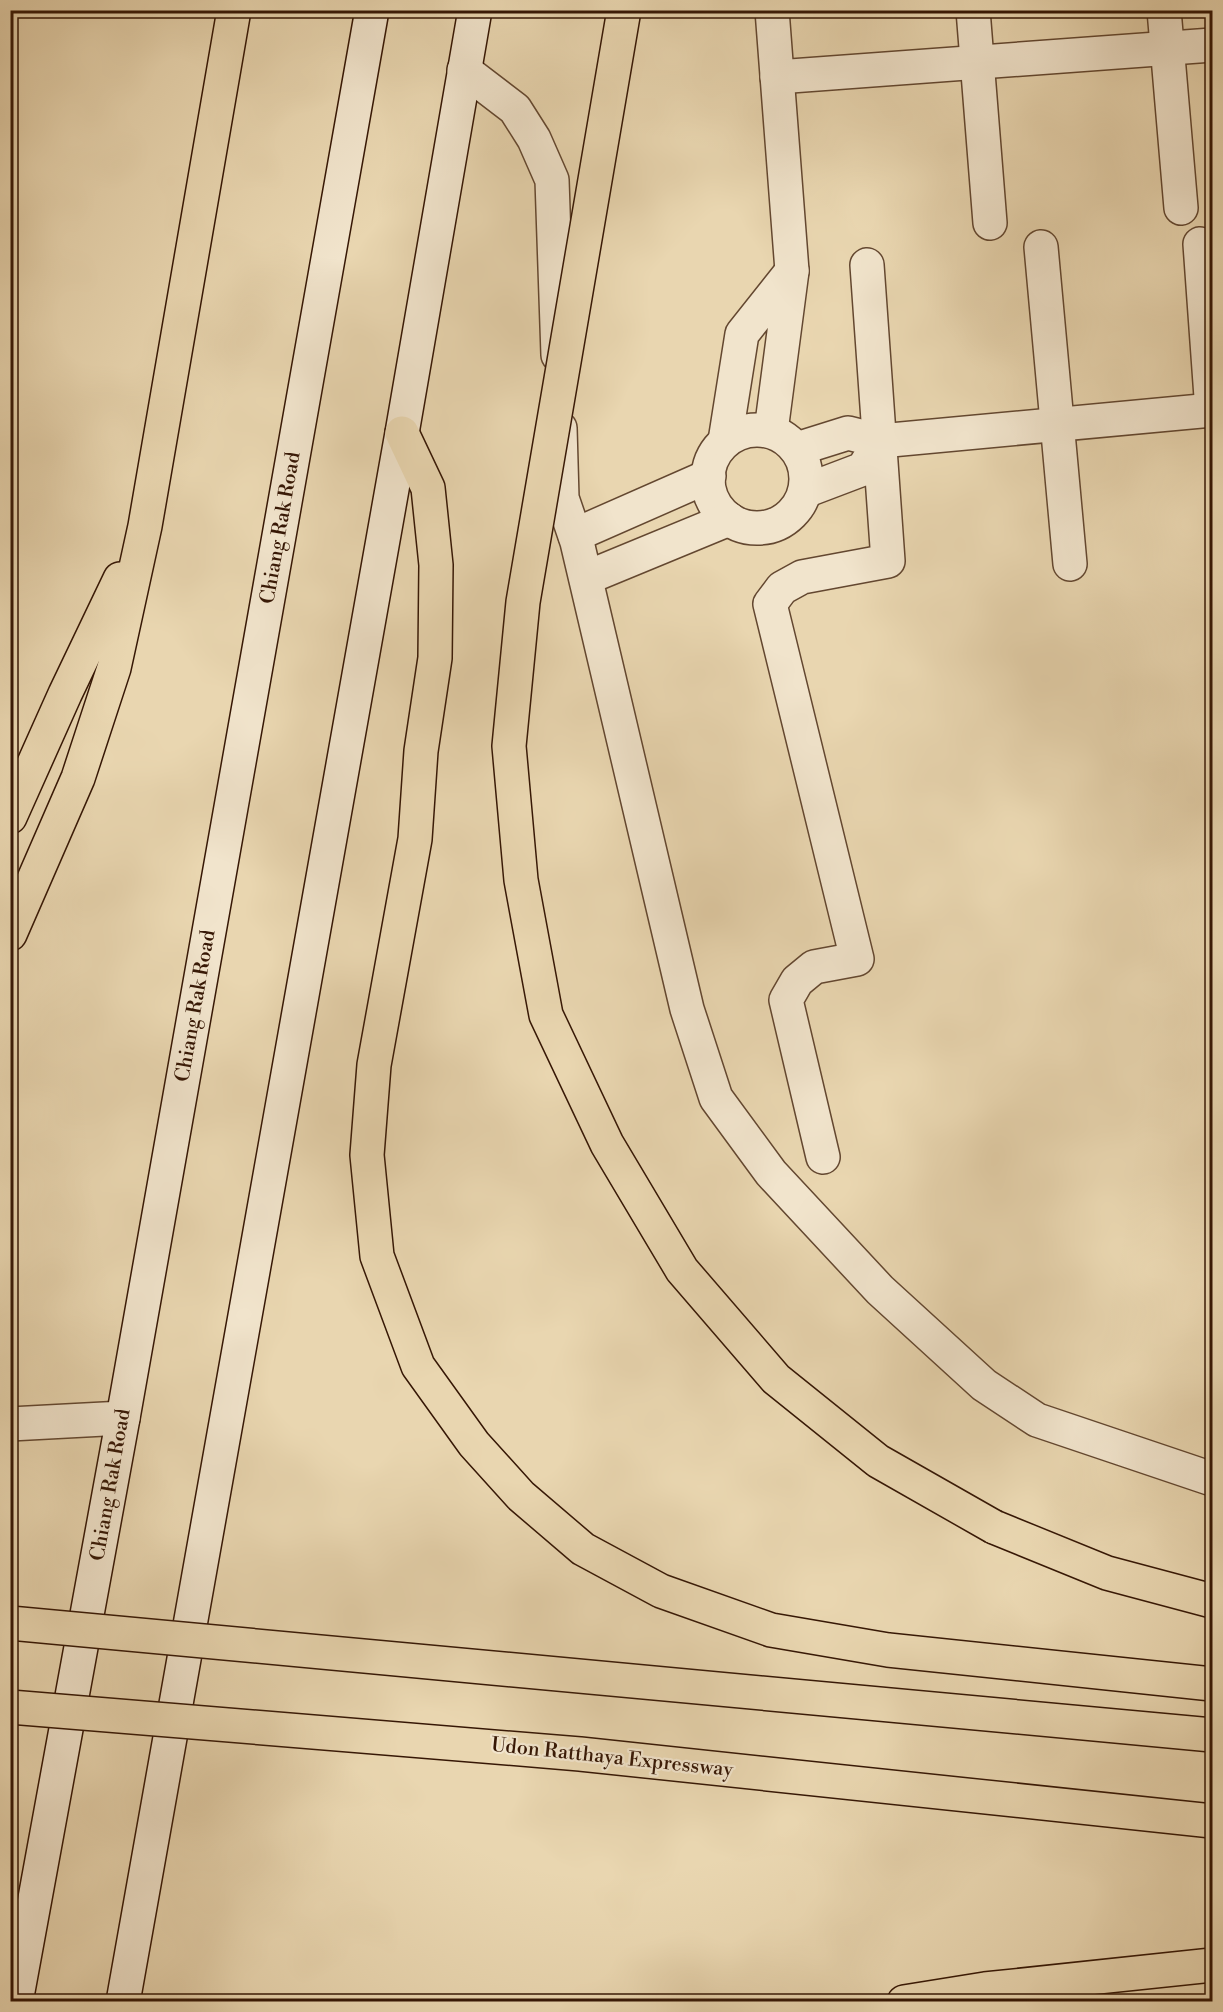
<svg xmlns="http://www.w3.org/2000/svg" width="1223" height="2012" viewBox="0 0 1223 2012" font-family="'Libre Bodoni',serif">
<rect width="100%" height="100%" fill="#e9d6b0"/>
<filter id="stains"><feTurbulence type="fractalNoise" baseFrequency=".00333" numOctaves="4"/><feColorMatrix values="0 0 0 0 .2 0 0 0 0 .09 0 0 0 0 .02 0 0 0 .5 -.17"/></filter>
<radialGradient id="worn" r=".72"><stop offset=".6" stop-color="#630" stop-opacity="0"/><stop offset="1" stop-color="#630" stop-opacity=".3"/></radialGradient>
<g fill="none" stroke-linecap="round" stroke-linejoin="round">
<g stroke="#634730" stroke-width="36">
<g id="street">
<path d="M 772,10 L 792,271"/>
<path d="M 973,10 L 990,223"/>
<path d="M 1164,10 L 1181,208"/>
<path d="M 464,70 L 515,109 L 534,139 L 552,180 L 558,355"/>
<path d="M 777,77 L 1212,45"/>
<path d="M 1200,244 L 1212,411"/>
<path d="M 1041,247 L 1070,564"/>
<path d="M 560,428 L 562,498 L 577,542 L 687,1009 L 716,1098 L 771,1173 L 880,1290 L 984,1385 L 1037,1420 L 1212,1479"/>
<circle cx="757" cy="479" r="49"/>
<path d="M 725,441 L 742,334 L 792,271 L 771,431"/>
<path d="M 880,441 L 1212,410"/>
<path d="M 797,449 L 848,433 L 880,441 L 863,469 L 805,491"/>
<path d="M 575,535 L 709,476"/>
<path d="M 586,578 L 729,519"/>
<path d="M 823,1157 L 786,1000 L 797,981 L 814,967 L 857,959 L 770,604 L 782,588 L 802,577 L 888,561 L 867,265"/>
<path d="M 10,1424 L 123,1418"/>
</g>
</g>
<g stroke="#361705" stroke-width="36">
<g id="secondary">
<path d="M 16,2002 L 123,1418 L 372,10"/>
<path d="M 123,2002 L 402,433 L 475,10"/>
</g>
</g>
<g stroke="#361705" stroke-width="36">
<g id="highway">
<path d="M 402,433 L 428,488 L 436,565 L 435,658 L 421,751 L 415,839 L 374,1065 L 367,1155 L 377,1256 L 418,1366 L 474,1444 L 521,1496 L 583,1549 L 661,1591 L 771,1630 L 888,1650 L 1212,1684"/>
<path d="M 10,817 L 65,694 L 120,579"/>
<path d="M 10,934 L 78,778 L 114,668 L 145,526 L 234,10"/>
<path d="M 994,1527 L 1107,1573 L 1212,1601"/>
<path d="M 904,2002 L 985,1989 L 1212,1965"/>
</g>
</g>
<use href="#street" stroke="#f1e4cc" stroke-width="33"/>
<use href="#secondary" stroke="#f1e4cc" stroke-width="33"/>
<use href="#highway" stroke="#e9d6b0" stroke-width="33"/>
<g stroke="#361705" stroke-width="36" stroke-linecap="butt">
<g id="highway-bridge">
<path d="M 624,10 L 523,602 L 509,746 L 521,880 L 546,1015 L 607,1144 L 682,1270 L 776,1379 L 878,1461 L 994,1527"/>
<path d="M 10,1623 L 1212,1735"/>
<path d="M 10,1707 L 580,1754 L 1212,1821"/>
</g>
</g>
<use href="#highway-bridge" stroke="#e9d6b0" stroke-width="33"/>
</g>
<g text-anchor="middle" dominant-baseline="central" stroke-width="4.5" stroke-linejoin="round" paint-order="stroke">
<g font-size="20" fill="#361705" stroke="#f1e4cc">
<text transform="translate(281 528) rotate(-80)">Chiang Rak Road</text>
<text transform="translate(196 1006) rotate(-80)">Chiang Rak Road</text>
<text transform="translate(111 1485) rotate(-80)">Chiang Rak Road</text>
<text transform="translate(612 1758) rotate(6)">Udon Ratthaya Expressway</text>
</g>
</g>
<rect width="1223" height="2012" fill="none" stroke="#e9d6b0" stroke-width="36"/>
<rect x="12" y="12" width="1199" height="1988" fill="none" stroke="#361705" stroke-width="3"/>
<rect x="18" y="18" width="1187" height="1976" fill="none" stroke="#361705" stroke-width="1.5"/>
<rect width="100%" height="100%" filter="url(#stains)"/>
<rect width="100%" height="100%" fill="url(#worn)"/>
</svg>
